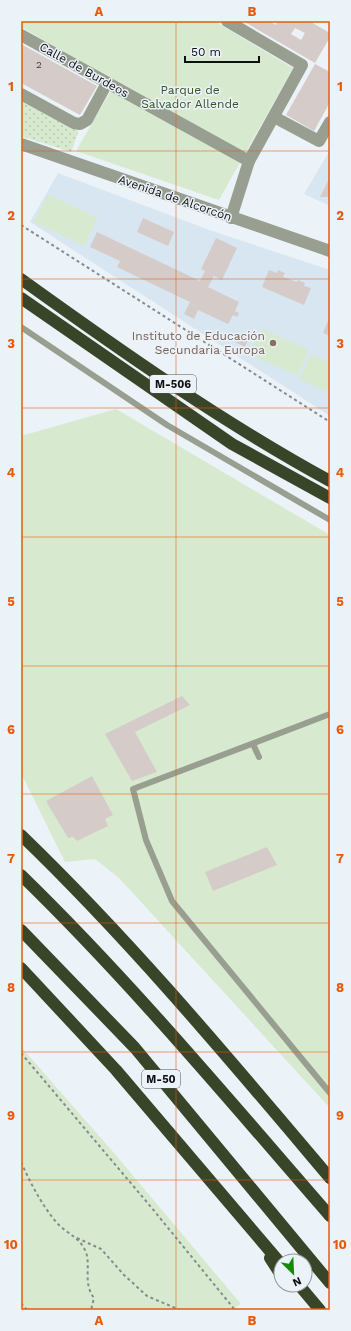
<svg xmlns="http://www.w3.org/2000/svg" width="351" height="1331" viewBox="0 0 351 1331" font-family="'Work Sans',sans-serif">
<defs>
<pattern id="garden-dots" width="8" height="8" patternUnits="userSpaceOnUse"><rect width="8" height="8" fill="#d7eacf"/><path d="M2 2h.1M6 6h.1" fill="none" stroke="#b7c8b1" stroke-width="1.8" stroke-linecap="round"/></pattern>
</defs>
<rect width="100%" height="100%" fill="#ebf2f8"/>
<g fill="#d8e6f1">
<path d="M 330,150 L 330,206 L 304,194 Z"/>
<path d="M 58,173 L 212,231 L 330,270 L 330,416 L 30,222 Z"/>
</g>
<g fill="#d7eacf">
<path d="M 21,21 L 214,21 L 293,68 L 219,200 L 76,151 L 116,82 L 21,27 Z"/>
<path d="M 48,194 L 98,218 L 84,246 L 34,222 Z"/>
<path d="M 261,328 L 309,350 L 298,376 L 249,354 Z"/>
<path d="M 311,354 L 330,363 L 330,393 L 299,379 Z"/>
<path d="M 116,409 L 330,535 L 330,1108 L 119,878 L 95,859 L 65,862 L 21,773 L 21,436 Z"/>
<path d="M 21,1047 L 114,1153 L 241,1304 L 231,1310 L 21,1310 Z"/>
</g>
<path fill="url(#garden-dots)" d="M 21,100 L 78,131 L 78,133 L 71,152 L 21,136 Z"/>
<g fill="#d5ccc9" fill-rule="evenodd">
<path d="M 243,21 L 268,21 L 276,25 L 278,21 L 309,21 L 330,33 L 330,37 L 315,63 ZM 295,28 L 305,33 L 301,40 L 291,34 Z"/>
<path d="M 21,44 L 97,86 L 80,115 L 21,83 Z"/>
<path d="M 315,64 L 330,72 L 330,102 L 314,131 L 286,115 Z"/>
<path d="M 330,177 L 330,197 L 320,197 Z"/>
<path d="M 143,218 L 174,232 L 168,246 L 137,232 Z"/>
<path d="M 97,232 L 200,281 L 205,271 L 201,269 L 216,238 L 237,248 L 222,280 L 214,276 L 208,287 L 239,302 L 235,311 L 239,313 L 237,317 L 233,315 L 228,324 L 198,310 L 194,319 L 184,314 L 190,302 L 117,267 L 120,261 L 90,247 Z"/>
<path d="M 269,270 L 277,273 L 278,270 L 285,273 L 283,277 L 297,282 L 298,280 L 305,283 L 304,286 L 311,288 L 304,305 L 262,287 Z"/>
<path d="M 330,316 L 330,336 L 323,333 Z"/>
<path d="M 239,333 L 249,338 L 245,347 L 235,342 Z"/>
<path d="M 182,696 L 190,705 L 135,732 L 157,772 L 132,781 L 105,734 Z"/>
<path d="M 92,776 L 113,815 L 105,819 L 108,826 L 77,841 L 73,837 L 68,838 L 46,801 Z"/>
<path d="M 267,847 L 277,865 L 213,891 L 205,872 Z"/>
</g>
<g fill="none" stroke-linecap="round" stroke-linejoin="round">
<g stroke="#868b8f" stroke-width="2" stroke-dasharray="3 3" stroke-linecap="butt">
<path d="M 21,225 L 330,422"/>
<path d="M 21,1053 L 151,1207 L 235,1310"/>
<path d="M 21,1162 C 31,1184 41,1204 57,1223 C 66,1233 79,1237 85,1250 C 92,1265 82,1282 94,1298 L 91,1310"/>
<path d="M 77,1238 L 101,1249 L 124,1275 L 147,1296 L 180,1310"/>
<path d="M 21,1303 L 27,1310"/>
</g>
<g stroke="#989f91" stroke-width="6">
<path d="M 21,327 L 167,425 L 330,520"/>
<path d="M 330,714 L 133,789 L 146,840 L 172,901 L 330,1093"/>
<path d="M 253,744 L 259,757"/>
</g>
<g stroke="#989f91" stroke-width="12">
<path d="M 21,35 L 249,161 L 302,65 L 227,21"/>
<path d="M 21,94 L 74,123 L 80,124 L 87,120 L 107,83"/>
<path d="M 274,117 L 319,141 L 330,122"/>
<path d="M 21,144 L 330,251"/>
<path d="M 231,218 L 249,161"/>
</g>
<g stroke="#384528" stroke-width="12">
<path d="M 21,279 C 121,351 222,422 330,481"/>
<path d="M 21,298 L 232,444 L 330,498"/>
<path d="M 21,835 C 132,942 231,1061 330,1178"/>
<path d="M 21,875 C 131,982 229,1100 330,1216"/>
<path d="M 21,930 L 135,1048 L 330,1283"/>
<path d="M 21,968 L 116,1070 L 281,1264"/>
<path d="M 270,1258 L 281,1275"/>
<path d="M 299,1285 L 320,1310"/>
</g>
</g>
<path fill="none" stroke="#e8590c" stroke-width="1" stroke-opacity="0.55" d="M 176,21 L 176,1310M 21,151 L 330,151M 21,279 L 330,279M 21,408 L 330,408M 21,537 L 330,537M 21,666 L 330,666M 21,794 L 330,794M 21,923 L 330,923M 21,1052 L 330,1052M 21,1180 L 330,1180"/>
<circle fill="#8d6e63" stroke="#ebf2f8" stroke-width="1.5" cx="273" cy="343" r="4"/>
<g text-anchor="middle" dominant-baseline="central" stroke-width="3" stroke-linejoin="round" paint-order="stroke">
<g font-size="10" fill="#3f3e3f">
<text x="39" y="64">2</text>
</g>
<g fill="#ebf2f8" stroke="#505356" stroke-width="1">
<rect x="150" y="375" width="46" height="18" rx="3"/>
<rect x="142" y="1070" width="38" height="18" rx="3"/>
</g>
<g font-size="11" font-weight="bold" fill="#0d0f11">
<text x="173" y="384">M-506</text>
<text x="161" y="1079">M-50</text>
</g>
<g font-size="12" fill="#0d0f11" stroke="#ebf2f8">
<text transform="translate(84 70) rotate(29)">Calle de Burdeos</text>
<text transform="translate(175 198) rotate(19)">Avenida de Alcorcón</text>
</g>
<g font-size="12" fill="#345224" stroke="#ebf2f8">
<text x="190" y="90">Parque de<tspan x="190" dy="14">Salvador Allende</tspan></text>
</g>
<g font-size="12" fill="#785e54" stroke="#ebf2f8" text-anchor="end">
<text x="265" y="336">Instituto de Educación<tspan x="265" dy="14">Secundaria Europa</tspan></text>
</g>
</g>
<rect width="351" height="1331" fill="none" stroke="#ebf2f8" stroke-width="44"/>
<g transform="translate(293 1273) rotate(156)"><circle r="19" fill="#ebf2f8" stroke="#92979c"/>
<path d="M0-3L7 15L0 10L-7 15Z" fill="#14890d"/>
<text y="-6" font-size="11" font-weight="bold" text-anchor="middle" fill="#0d0f11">N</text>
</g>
<path d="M185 56v6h74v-6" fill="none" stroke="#0d0f11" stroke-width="2"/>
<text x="191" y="56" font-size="12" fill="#0d0f11" stroke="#ebf2f8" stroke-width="3" paint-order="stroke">50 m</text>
<rect x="22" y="22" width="307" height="1287" fill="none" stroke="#e8590c" stroke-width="1.5"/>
<g font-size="13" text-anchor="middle" font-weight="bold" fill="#e8590c">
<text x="99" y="16">A</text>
<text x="252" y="16">B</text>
<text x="11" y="91">1</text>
<text x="340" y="91">1</text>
<text x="11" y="220">2</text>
<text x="340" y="220">2</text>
<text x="11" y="348">3</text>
<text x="340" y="348">3</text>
<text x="11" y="477">4</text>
<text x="340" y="477">4</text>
<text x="11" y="606">5</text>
<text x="340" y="606">5</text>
<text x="11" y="734">6</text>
<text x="340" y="734">6</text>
<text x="11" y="863">7</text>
<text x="340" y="863">7</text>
<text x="11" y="992">8</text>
<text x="340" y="992">8</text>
<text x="11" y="1120">9</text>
<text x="340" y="1120">9</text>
<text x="11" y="1249">10</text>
<text x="340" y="1249">10</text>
<text x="99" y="1325">A</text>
<text x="252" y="1325">B</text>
</g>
</svg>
